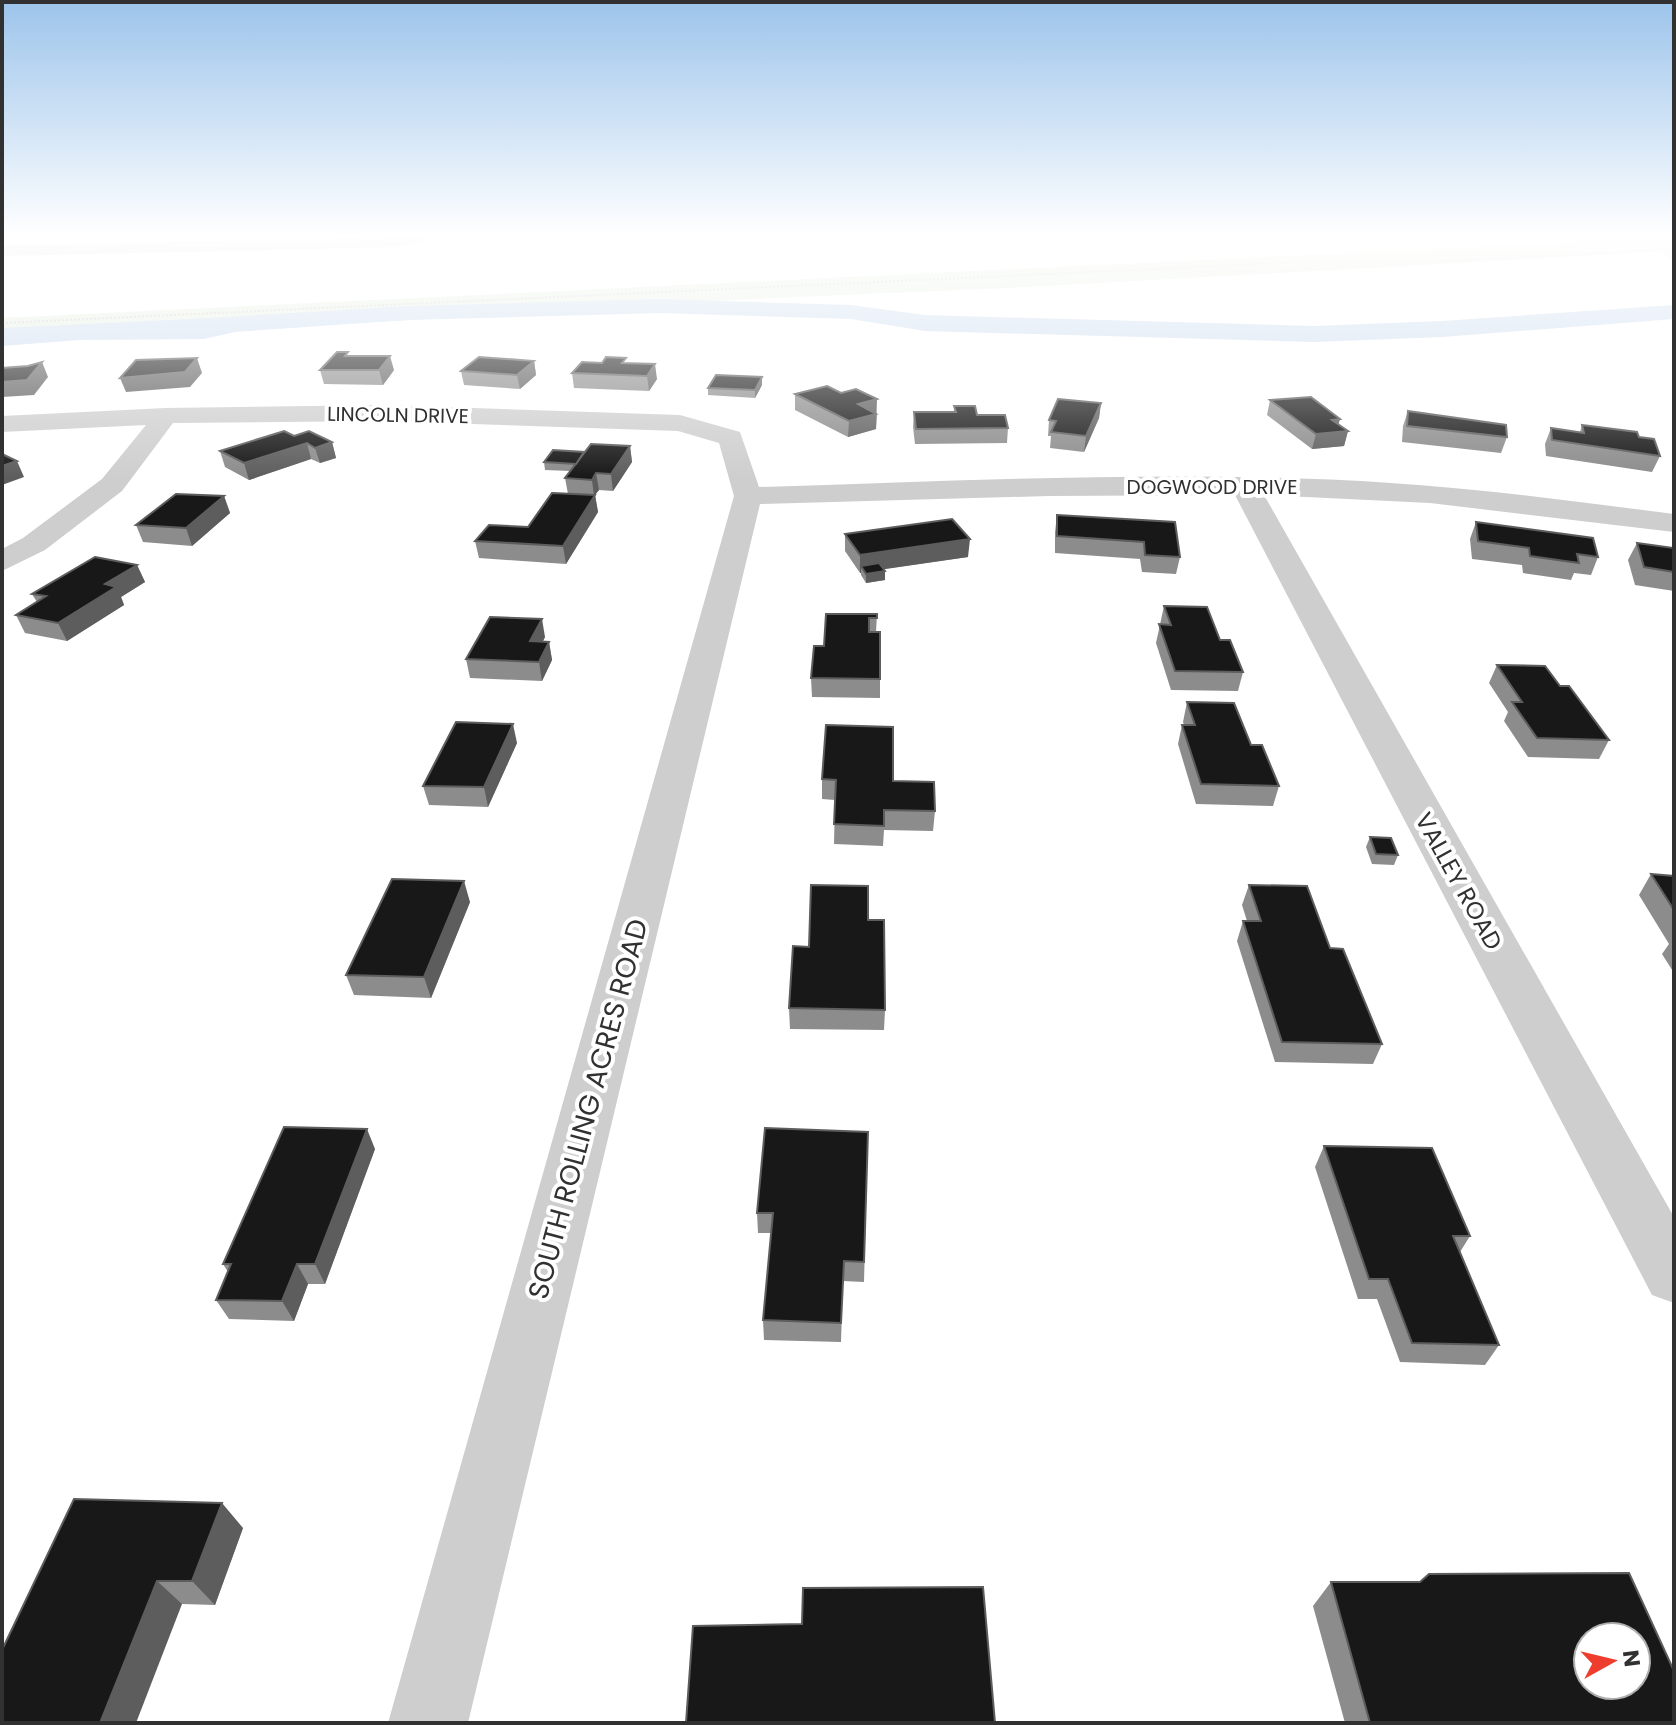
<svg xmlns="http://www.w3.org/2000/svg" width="1676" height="1725" viewBox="0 0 1676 1725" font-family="Poppins,sans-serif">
<rect width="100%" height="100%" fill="#fff"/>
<path fill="#e5eedf" d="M 1674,237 L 1674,260 L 1656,252 L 1007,288 L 680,302 L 664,313 L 491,316 L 2,341 L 2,318 Z"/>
<path fill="#cbdbef" d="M 254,316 L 244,330 L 204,339 L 79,340 L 2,346 L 2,328 Z"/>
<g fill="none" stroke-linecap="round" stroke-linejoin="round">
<path fill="#cbdbef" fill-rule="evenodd" d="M 659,299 L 851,305 L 925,315 L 1314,326 L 1442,321 L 1674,305 L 1674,319 L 1442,337 L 1314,342 L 925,331 L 851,319 L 659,313 L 408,320 L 176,336 L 167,333 L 163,328 L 167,323 L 176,320 L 408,306 Z"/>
<path stroke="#cecece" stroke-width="2" stroke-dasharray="2 2" stroke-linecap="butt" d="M 2,323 L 1304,262 L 1428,262 L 1674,249"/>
<g fill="#cecece" fill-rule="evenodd">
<path d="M 433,236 L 430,240 L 397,247 L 2,256 L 2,246 Z"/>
<path d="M 384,405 L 680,415 L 740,432 L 759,487 C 969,481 1181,469 1391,483 C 1485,489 1580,502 1674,514 L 1674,532 L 1430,503 L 1264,495 L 1674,1217 L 1674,1303 L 1652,1295 L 1235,495 L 1048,496 L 760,504 L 468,1723 L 388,1723 L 734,496 L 719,443 L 678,431 L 384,421 L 173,423 L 122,491 L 45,550 L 2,571 L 2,549 L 23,538 L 102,479 L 146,425 L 2,432 L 2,416 L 166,408 Z"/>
</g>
</g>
<g fill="#8c8c8c">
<path d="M 349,356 L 394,370 L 383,385 L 324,384 L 320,370 Z"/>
<path d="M 534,361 L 536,375 L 520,389 L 464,385 L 461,371 Z"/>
<path d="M 626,363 L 657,379 L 649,391 L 574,388 L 572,373 Z"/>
<path d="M 762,385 L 755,398 L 708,395 L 708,388 Z"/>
<path d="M 795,394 L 877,414 L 876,429 L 848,437 L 795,410 Z"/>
<path d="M 1270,400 L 1340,419 L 1338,424 L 1348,431 L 1344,446 L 1312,449 L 1267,415 Z"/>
<path d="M 1101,403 L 1099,418 L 1084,452 L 1050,448 L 1051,436 L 1048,436 L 1049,420 Z"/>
<path d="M 954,406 L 1008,428 L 1007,443 L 915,444 L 913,427 L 914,412 L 954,412 Z"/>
<path d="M 1408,411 L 1507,437 L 1501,453 L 1402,442 L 1403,426 Z"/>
<path d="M 1582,425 L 1639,437 L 1660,456 L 1652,472 L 1546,456 L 1545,444 L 1551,428 L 1580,432 Z"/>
<path d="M 294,436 L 332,442 L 336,458 L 320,463 L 311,459 L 249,480 L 225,467 L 220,451 Z"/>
<path d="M 630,446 L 632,462 L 613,491 L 599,490 L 595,495 L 598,512 L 566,564 L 479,558 L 475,541 L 528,527 L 568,494 L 565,478 L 571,471 L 545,470 L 544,462 L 584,452 Z"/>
<path d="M 224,496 L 230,513 L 192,546 L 143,542 L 136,525 Z"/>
<path d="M 1057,515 L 1175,522 L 1180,557 L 1176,574 L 1142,572 L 1140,559 L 1055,553 L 1055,532 Z"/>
<path d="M 1476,522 L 1598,557 L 1591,575 L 1574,573 L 1571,580 L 1523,573 L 1522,565 L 1472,559 L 1470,539 Z"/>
<path d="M 845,534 L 968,557 L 883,569 L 885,580 L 866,583 L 861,575 L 861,573 L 860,573 L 845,551 Z"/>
<path d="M 1637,543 L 1674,548 L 1674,591 L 1635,585 L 1628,560 Z"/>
<path d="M 137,565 L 145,582 L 121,597 L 124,605 L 67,641 L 25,633 L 16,615 L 37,602 L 32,594 Z"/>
<path d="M 1164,606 L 1243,672 L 1238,691 L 1171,690 L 1156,643 Z"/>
<path d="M 877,614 L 876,632 L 880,679 L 880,698 L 812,697 L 811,678 L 824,646 Z"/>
<path d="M 545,637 L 543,641 L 549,642 L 552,660 L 542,681 L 470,678 L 466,659 Z"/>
<path d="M 1497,665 L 1560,686 L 1609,740 L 1599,759 L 1528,757 L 1504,721 L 1508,712 L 1489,683 Z"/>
<path d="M 1187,702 L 1279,786 L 1273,806 L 1196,804 L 1178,744 L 1182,725 L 1184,725 L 1183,722 Z"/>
<path d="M 517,743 L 488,807 L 429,805 L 423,786 Z"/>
<path d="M 822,779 L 893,781 L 935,811 L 933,831 L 884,830 L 883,846 L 834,844 L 835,800 L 822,799 Z"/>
<path d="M 1370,837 L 1398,855 L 1394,865 L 1372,864 L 1366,847 Z"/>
<path d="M 1651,874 L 1674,876 L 1674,973 L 1662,954 L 1669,944 L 1639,895 Z"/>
<path d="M 1249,885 L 1330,948 L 1382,1044 L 1373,1064 L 1275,1062 L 1237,941 L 1243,921 L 1247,921 L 1242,905 Z"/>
<path d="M 470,902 L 431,998 L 354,995 L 346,975 Z"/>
<path d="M 868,920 L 885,1010 L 884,1030 L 790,1029 L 789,1008 Z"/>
<path d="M 868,1132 L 864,1282 L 843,1281 L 841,1342 L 764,1340 L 763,1320 L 771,1233 L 758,1233 L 757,1213 Z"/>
<path d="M 1324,1146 L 1470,1236 L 1460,1252 L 1499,1345 L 1485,1365 L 1400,1362 L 1377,1299 L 1358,1299 L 1315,1167 Z"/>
<path d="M 375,1149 L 325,1284 L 308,1284 L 294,1321 L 229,1319 L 216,1300 L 228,1272 L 223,1264 Z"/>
<path d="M 243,1528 L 215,1605 L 182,1604 L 2,1650 Z"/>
<path d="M 1331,1582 L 1674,1723 L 1345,1723 L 1313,1606 Z"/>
</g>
<g fill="#5d5d5d">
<path d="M 390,356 L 394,370 L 383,385 L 379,370 Z"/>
<path d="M 197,358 L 202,373 L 190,387 L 126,392 L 120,378 Z"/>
<path d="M 534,361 L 536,375 L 520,389 L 517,375 Z"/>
<path d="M 42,362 L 48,377 L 34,395 L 2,397 L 2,382 Z"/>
<path d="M 655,364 L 657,379 L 649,391 L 647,376 Z"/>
<path d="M 762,377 L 762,385 L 755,398 L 755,390 Z"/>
<path d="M 877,399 L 876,429 L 848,437 L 849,421 L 858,404 Z"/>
<path d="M 1101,403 L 1099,418 L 1084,452 L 1086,436 Z"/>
<path d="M 1340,419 L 1336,432 L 1348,431 L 1344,446 L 1312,449 L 1316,434 L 1332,420 Z"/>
<path d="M 332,442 L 336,458 L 320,463 L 315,448 Z"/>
<path d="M 307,443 L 311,459 L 249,480 L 244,463 Z"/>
<path d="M 630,446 L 632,462 L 613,491 L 611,474 Z"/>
<path d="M 17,461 L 24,477 L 2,485 L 2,466 Z"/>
<path d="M 596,473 L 599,490 L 594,496 L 592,480 Z"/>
<path d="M 595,495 L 598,512 L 566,564 L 563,546 Z"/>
<path d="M 224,496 L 230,513 L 192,546 L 186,528 Z"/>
<path d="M 970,539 L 968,557 L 865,572 L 861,566 L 861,573 L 860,573 L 860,555 Z"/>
<path d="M 137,565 L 145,582 L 121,597 L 124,605 L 67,641 L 58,623 L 105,584 Z"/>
<path d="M 885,571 L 885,580 L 866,583 L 866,574 Z"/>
<path d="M 542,619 L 545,637 L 534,659 L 530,641 Z"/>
<path d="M 549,642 L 552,660 L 542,681 L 539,662 Z"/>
<path d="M 513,724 L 517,743 L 488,807 L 484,787 Z"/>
<path d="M 464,881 L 470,902 L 431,998 L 424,977 Z"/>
<path d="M 367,1129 L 375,1149 L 325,1284 L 315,1264 Z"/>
<path d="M 297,1264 L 308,1284 L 294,1321 L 282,1301 Z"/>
<path d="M 222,1503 L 243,1528 L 215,1605 L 192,1581 Z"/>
<path d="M 157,1581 L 182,1604 L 136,1723 L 100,1723 Z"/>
</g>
<g fill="#181818" stroke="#5d5d5d" stroke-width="2" fill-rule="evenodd">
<path d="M 337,352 L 348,352 L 345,356 L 390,356 L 379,370 L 320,370 Z"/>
<path d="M 479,357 L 534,361 L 517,375 L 461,371 Z"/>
<path d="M 606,357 L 626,358 L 622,363 L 655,364 L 647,376 L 572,373 L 582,362 L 602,363 Z"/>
<path d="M 197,358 L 185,372 L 120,378 L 136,360 Z"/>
<path d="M 42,362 L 27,380 L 2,382 L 2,368 L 28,366 Z"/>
<path d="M 716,375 L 762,377 L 755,390 L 708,388 Z"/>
<path d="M 827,386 L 841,393 L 856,389 L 877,399 L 858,404 L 876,414 L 849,421 L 795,394 Z"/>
<path d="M 1311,397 L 1340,419 L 1332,420 L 1348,431 L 1316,434 L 1270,400 Z"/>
<path d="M 1058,399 L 1101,403 L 1086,436 L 1051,432 L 1056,421 L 1049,420 Z"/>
<path d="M 954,406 L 975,406 L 977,415 L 1005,415 L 1008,428 L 916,429 L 914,412 L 956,412 Z"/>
<path d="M 1408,411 L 1506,425 L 1507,437 L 1407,426 Z"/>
<path d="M 1582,425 L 1637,432 L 1639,437 L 1654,439 L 1660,456 L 1552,440 L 1551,428 L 1584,433 Z"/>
<path d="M 284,431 L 294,436 L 309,431 L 332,442 L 315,448 L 307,443 L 244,463 L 220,451 Z"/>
<path d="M 591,444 L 630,446 L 611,474 L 596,473 L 592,480 L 565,478 Z"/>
<path d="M 553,450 L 584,452 L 576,464 L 544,462 Z"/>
<path d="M 2,454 L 17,461 L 2,466 Z"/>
<path d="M 552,493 L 595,495 L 563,546 L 475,541 L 489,525 L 528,527 Z"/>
<path d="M 176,494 L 224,496 L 186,528 L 136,525 Z"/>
<path d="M 1057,515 L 1175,522 L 1180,557 L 1145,555 L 1144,542 L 1057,536 Z"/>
<path d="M 952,519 L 970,539 L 860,555 L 845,534 Z"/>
<path d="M 1476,522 L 1593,538 L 1598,557 L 1577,554 L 1579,563 L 1530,556 L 1529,548 L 1478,541 Z"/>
<path d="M 1637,543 L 1674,548 L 1674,572 L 1644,567 Z"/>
<path d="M 95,557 L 137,565 L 105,584 L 116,587 L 58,623 L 16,615 L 46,596 L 32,594 Z"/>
<path d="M 879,563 L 885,571 L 866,574 L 861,566 Z"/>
<path d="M 1164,606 L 1207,607 L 1220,640 L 1230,640 L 1243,672 L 1175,671 L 1159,624 L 1171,625 Z"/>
<path d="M 826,614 L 877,614 L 877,618 L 869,618 L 869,632 L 880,632 L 880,679 L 811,678 L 814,646 L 824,646 Z"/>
<path d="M 490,617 L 542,619 L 530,641 L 549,642 L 539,662 L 466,659 Z"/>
<path d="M 1497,665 L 1545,666 L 1560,686 L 1569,686 L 1609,740 L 1537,738 L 1512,702 L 1522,702 Z"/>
<path d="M 1187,702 L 1234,703 L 1251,745 L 1262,745 L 1279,786 L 1201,784 L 1182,725 L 1195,725 Z"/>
<path d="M 456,722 L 513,724 L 484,787 L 423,786 Z"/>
<path d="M 826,725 L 893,727 L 893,781 L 934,782 L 935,811 L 884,810 L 884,826 L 834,824 L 836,780 L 822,779 Z"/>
<path d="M 1370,837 L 1391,838 L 1398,855 L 1376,854 Z"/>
<path d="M 1651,874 L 1674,876 L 1674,910 Z"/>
<path d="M 392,879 L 464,881 L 424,977 L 346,975 Z"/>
<path d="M 811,885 L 868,886 L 868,920 L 884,920 L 885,1010 L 789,1008 L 793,946 L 809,947 Z"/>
<path d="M 1249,885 L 1307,886 L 1330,948 L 1343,949 L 1382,1044 L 1282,1042 L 1243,921 L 1261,921 Z"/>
<path d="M 284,1127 L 367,1129 L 315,1264 L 297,1264 L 282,1301 L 216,1300 L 231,1264 L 223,1264 Z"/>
<path d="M 765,1128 L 868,1132 L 864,1262 L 844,1261 L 841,1323 L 763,1320 L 773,1213 L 757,1213 Z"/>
<path d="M 1324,1146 L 1432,1148 L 1470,1236 L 1453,1236 L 1499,1345 L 1412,1343 L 1388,1279 L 1369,1279 Z"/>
<path d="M 74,1499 L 222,1503 L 192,1581 L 157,1581 L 100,1723 L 2,1723 L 2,1650 Z"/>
<path d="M 1629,1573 L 1674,1671 L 1674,1723 L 1370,1723 L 1331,1582 L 1420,1582 L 1429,1574 ZM 1588,1637 L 1636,1637 L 1636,1685 L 1588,1685 Z"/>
<path d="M 983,1587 L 995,1723 L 686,1723 L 693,1626 L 802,1624 L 803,1588 Z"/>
</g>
<linearGradient id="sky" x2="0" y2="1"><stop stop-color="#9cc4eb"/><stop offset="0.49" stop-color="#fff"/><stop offset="1" stop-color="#fff" stop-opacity="0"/></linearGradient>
<rect width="1676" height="478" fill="url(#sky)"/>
<g text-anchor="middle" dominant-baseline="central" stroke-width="8" stroke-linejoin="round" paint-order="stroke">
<g font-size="20" fill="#313131" stroke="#fff">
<text transform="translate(398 415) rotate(1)">LINCOLN DRIVE</text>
<text x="1212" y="487">DOGWOOD DRIVE</text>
</g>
<g font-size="24" fill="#313131" stroke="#fff">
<text transform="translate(1459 881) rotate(61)">VALLEY ROAD</text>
</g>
<g font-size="28" fill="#313131" stroke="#fff">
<text transform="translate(588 1109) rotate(-75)">SOUTH ROLLING ACRES ROAD</text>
</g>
</g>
<rect width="1676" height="1725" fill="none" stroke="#313131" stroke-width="8"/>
<g transform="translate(1612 1661) rotate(82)"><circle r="38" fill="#ffffff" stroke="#adadad" stroke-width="2"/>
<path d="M0-6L14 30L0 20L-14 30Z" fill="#ee3c2d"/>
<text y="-12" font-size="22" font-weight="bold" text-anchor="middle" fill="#313131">N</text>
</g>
</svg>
